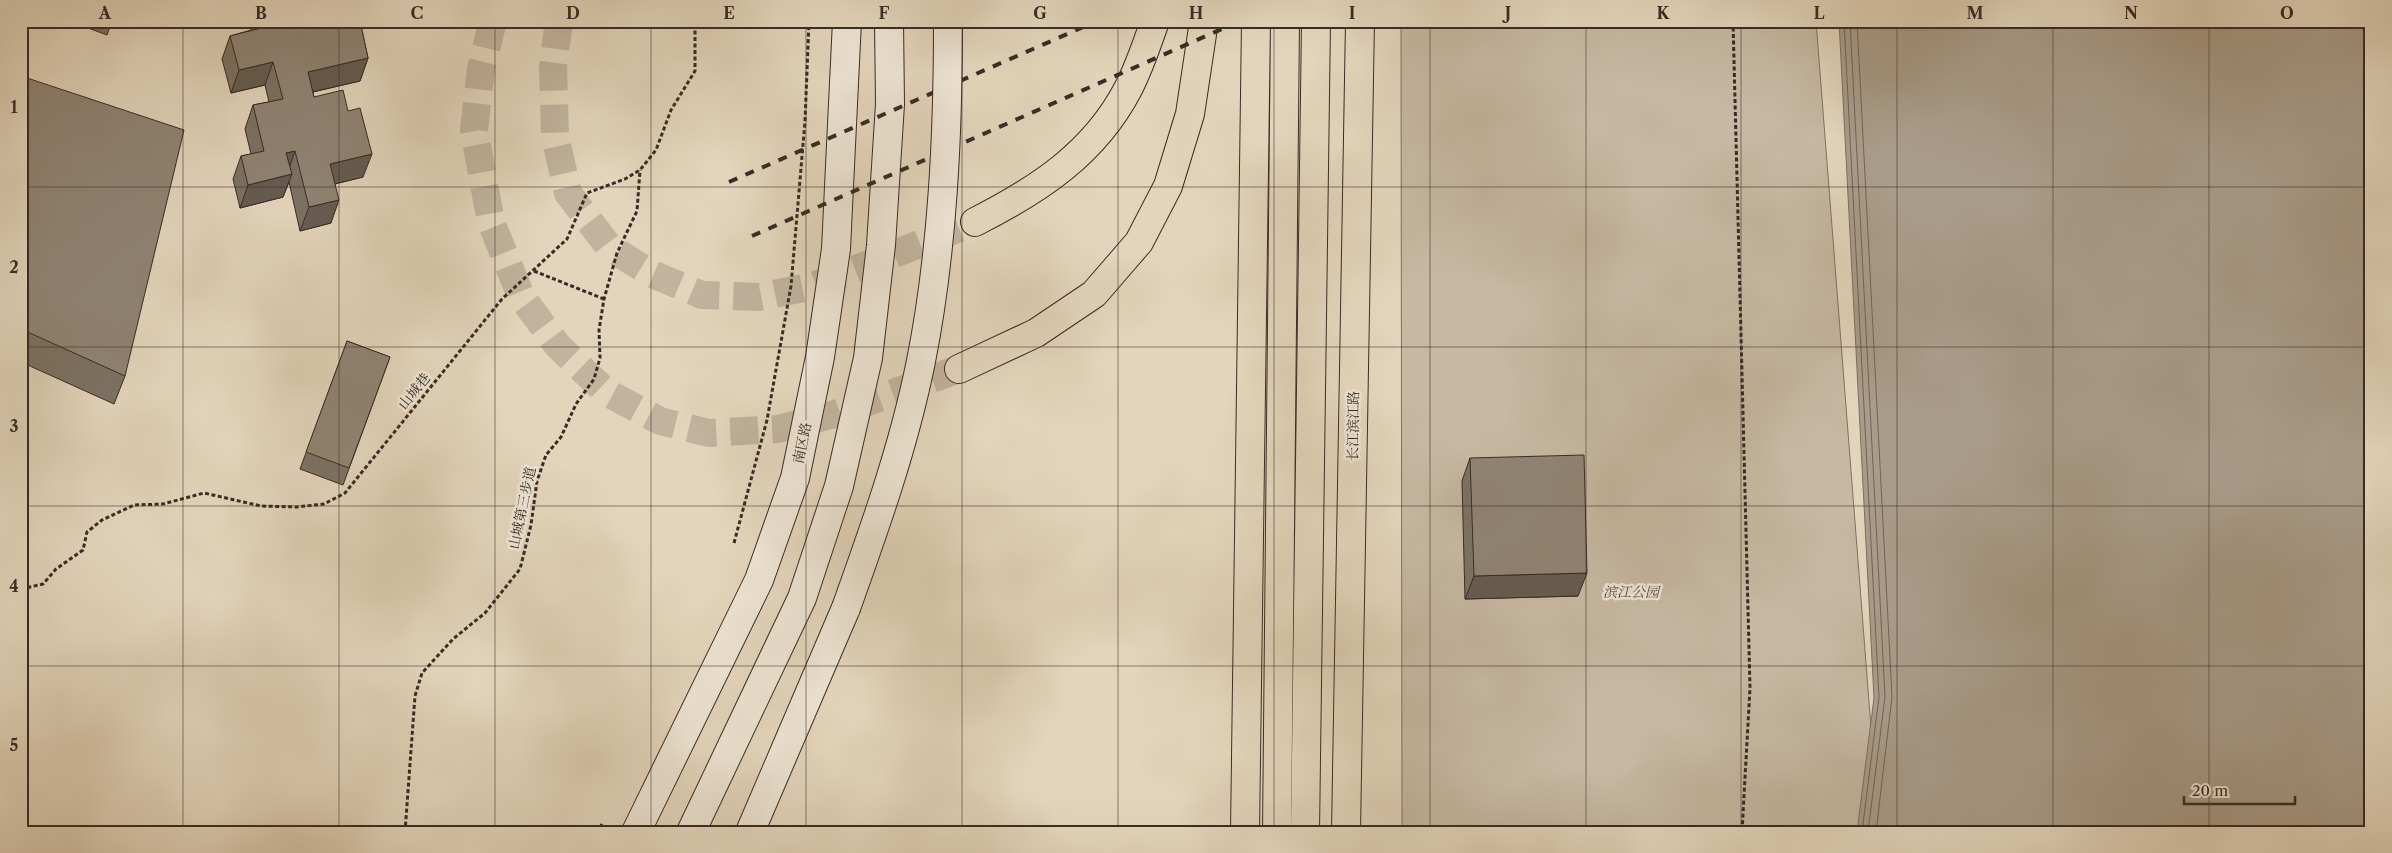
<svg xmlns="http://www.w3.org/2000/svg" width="2392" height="853" viewBox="0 0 2392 853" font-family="'Libre Caslon Text','Noto Serif SC',serif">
<rect width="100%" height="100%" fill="#e3d5bc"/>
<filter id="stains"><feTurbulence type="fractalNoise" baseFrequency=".004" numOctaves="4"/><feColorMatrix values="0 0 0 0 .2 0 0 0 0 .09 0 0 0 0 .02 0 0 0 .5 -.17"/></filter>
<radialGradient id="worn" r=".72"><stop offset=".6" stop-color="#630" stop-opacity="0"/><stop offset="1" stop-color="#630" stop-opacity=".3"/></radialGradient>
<path fill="#c6b8a2" stroke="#7e7264" d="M 1401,21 L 1816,21 L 1875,779 L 1860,832 L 1402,832 Z"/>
<path fill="#a99c89" stroke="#7b6f61" d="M 1839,21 L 2371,21 L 2371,832 L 1857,832 L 1874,698 Z"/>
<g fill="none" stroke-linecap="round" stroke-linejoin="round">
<g stroke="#706457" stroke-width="1">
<path d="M 1844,21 L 1879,697 L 1862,832"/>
<path d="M 1850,21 L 1885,697 L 1868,832"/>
<path d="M 1857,21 L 1892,697 L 1876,832"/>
</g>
<g stroke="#c1b39e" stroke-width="28" stroke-dasharray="28 14" stroke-linecap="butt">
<path d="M 493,21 L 481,69 L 474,130 L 491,222 L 521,296 L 558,346 L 606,392 L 660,421 L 709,433 L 778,429 L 835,414 L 959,369"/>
<path d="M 559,21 L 553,67 L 555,136 L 568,193 L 609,247 L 652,274 L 702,295 L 759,297 L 813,286 L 975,222"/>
</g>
<g stroke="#372c25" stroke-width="30">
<g id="secondary">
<path d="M 636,832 L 759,580 L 795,478 L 820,357 L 836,249 L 847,21"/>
<path d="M 691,832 L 802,598 L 839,486 L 868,358 L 881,245 L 890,104 L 889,21"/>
<path d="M 750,832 L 846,608"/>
</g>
</g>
<g stroke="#372c25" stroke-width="30">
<g id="primary">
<path d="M 975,222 C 1038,190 1094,154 1128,89 C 1139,68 1147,44 1155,21"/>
<path d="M 959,369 L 1036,333 L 1094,294 L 1139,242 L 1168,186 L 1190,114 L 1204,21"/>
<path d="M 1245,832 L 1256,21"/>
<path d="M 1277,832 L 1285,21"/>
<path d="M 1305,832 L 1316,21"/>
<path d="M 1346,832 L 1360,21"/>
</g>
</g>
<g stroke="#372c25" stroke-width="3" stroke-dasharray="4 2.5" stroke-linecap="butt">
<path d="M 1733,21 L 1750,688 L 1742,832"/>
<path d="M 534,271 L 604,299"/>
<path d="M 734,543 L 767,420 L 791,286 L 805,121 L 809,21"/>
<path d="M 21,589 L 43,584 L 56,569 L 83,550 L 87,532 L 102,520 L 134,505 L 163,504 L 204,493 L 261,506 L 297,507 L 324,504 L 345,493 L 502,299 L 567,239 L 587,193 L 625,179 L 640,170 L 656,150 L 671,110 L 695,71 L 695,21"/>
<path d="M 405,832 L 415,696 L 422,673 L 453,639 L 485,613 L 520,569 L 531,525 L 537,481 L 546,455 L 561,437 L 576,404 L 594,379 L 600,358 L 599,330 L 604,299 L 617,253 L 637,211 L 640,170"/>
<path d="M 597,832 L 602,824"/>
</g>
<use href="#secondary" stroke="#ede4d3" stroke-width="28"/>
<use href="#primary" stroke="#e3d5bc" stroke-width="28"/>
<g stroke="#372c25" stroke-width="4" stroke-dasharray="9 9" stroke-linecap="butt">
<path d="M 729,182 L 1097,21"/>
<path d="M 752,236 L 1240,21"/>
</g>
<g stroke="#372c25" stroke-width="30" stroke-linecap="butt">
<path id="secondary-bridge" d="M 846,608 C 875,527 904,446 921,361 C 943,250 948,134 948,21"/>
</g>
<use href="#secondary-bridge" stroke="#ede4d3" stroke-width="28"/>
</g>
<g fill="#7c7264" stroke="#372c25">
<path d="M 69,21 L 112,21 L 107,35 Z"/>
<path d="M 249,21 L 360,21 L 368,58 L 360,81 L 313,92 L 314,97 L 363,177 L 335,184 L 331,223 L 300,231 L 289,182 L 283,197 L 240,208 L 233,179 L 241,156 L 251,154 L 245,129 L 253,105 L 269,102 L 265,85 L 231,93 L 222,59 L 230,36 L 251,30 Z"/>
<path d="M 21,76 L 125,376 L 114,404 L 21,362 Z"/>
<path d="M 347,341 L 390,357 L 343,485 L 300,469 Z"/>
<path d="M 1470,458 L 1578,596 L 1465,599 L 1462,481 Z"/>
</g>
<g fill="#655c51" stroke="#372c25">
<path d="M 368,58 L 360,81 L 299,95 L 308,72 Z"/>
<path d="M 273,62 L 265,85 L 231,93 L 239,70 Z"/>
<path d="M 295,151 L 287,174 L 286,153 Z"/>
<path d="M 372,154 L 363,177 L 322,187 L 330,164 Z"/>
<path d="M 292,174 L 283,197 L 240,208 L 248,185 Z"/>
<path d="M 339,200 L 331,223 L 300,231 L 309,207 Z"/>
<path d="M 1587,573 L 1578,596 L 1465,599 L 1474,576 Z"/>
</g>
<g fill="#908474" stroke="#372c25">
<path d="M 263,21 L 360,21 L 368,58 L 308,72 L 314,97 L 343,90 L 348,111 L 360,108 L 372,154 L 330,164 L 339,200 L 309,207 L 295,151 L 286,153 L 292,174 L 248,185 L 241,156 L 264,151 L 253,105 L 283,99 L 273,62 L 239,70 L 230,36 L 265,27 Z"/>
<path d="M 21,76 L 184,130 L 125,376 L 21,329 Z"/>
<path d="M 347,341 L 390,357 L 349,468 L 306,452 Z"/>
<path d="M 1584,455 L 1587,573 L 1474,576 L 1470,458 Z"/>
<path d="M 21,820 L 37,832 L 21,832 Z"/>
</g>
<path fill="none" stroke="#372c25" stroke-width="1" stroke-opacity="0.55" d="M 183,21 L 183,832M 339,21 L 339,832M 495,21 L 495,832M 651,21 L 651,832M 806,21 L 806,832M 962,21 L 962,832M 1118,21 L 1118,832M 1274,21 L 1274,832M 1430,21 L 1430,832M 1586,21 L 1586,832M 1741,21 L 1741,832M 1897,21 L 1897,832M 2053,21 L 2053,832M 2209,21 L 2209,832M 21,187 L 2371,187M 21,347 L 2371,347M 21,506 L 2371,506M 21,666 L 2371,666"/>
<g text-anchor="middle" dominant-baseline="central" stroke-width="5" stroke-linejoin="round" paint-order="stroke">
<g font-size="14" fill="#372c25" stroke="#ede4d3">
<text transform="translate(414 391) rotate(-51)">山城巷</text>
<text transform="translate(1353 426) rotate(-89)">长江滨江路</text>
<text transform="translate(802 443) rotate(-78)">南区路</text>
<text transform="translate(522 508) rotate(-78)">山城第三步道</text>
</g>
<g font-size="14" font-style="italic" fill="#54483e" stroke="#ede4d3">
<text x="1631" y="592">滨江公园</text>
</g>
</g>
<rect width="2392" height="853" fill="none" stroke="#e3d5bc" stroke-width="55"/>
<path d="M2184 796v8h111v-8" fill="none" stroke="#372c25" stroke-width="2.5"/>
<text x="2192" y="796" font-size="15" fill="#372c25" stroke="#ede4d3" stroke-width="4" paint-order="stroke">20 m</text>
<rect x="28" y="28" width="2336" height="798" fill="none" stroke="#372c25" stroke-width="2"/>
<g font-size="16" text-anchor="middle" font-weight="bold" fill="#372c25">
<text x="105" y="19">A</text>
<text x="261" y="19">B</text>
<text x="417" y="19">C</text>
<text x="573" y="19">D</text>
<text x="729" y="19">E</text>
<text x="884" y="19">F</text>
<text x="1040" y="19">G</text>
<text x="1196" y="19">H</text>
<text x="1352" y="19">I</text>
<text x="1508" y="19">J</text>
<text x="1663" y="19">K</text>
<text x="1819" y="19">L</text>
<text x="1975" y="19">M</text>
<text x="2131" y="19">N</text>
<text x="2287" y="19">O</text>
<text x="14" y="113">1</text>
<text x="14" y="273">2</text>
<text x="14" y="432">3</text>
<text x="14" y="592">4</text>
<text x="14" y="751">5</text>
</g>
<rect width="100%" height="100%" filter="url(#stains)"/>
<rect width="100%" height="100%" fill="url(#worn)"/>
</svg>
